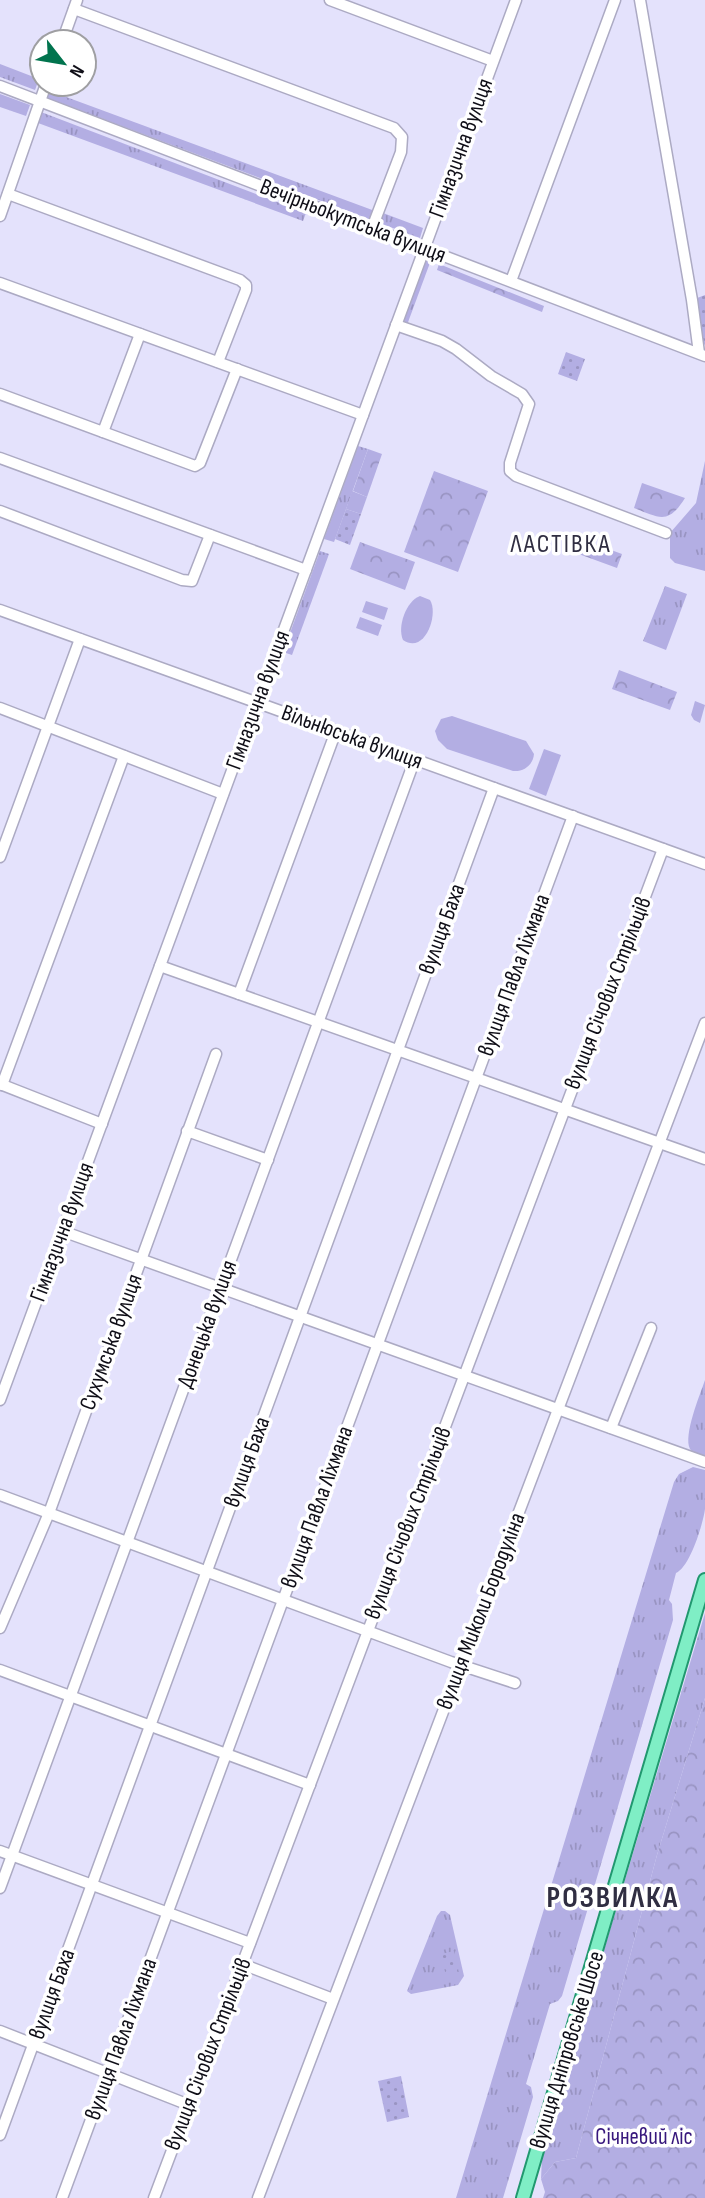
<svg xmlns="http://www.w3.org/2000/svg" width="705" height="2198" viewBox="0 0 705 2198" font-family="'Sofia Sans Condensed',sans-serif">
<defs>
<pattern id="grass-tufts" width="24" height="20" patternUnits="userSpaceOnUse" patternTransform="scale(1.75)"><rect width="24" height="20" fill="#b3aee3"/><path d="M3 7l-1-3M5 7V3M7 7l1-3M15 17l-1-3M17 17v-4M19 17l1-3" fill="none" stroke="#9994c2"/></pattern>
<pattern id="forest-crowns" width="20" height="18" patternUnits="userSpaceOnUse" patternTransform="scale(1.75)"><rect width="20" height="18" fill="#b3aee3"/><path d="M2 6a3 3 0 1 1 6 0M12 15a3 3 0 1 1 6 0" fill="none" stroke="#9994c2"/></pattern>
<pattern id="park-dots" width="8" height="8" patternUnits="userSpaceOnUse" patternTransform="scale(1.75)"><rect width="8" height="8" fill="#b3aee3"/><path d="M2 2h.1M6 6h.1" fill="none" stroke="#9994c2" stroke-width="1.8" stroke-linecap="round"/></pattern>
</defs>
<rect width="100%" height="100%" fill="#e4e2fc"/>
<g fill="url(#grass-tufts)">
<path d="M 0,64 L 39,79 L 35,90 L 0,77 Z"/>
<path d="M 50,91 L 375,211 L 372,220 L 47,98 Z"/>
<path d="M 0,94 L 30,105 L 26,116 L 0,107 Z"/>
<path d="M 41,112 L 306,213 L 303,221 L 38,123 Z"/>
<path d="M 383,213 L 423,228 L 420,238 L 379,223 Z"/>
<path d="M 425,258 L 431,260 L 407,325 L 401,323 Z"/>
<path d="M 358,446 L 368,449 L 334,542 L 324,539 Z"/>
<path d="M 705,461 L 705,571 L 675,563 L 670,558 L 670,533 L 696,503 Z"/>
<path d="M 320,551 L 329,554 L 292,655 L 283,652 Z"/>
<path d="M 665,586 L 687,594 L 666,650 L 643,641 Z"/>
<path d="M 695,701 L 705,705 L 700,723 L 694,720 L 691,715 Z"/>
<path d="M 705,1380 L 705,1458 C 699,1456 694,1454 690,1449 C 683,1435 700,1395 705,1380 Z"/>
<path d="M 693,1467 L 705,1470 C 705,1482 705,1496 705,1509 C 703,1524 690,1567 676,1573 L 669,1600 L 672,1604 L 673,1620 L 562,1996 L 558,2001 L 550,2004 L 526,2084 L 531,2087 L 533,2097 L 503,2198 L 456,2198 L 674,1482 L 679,1474 Z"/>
<path d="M 705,1613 L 705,1698 L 657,1855 L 576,2158 L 555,2162 L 541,2179 L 542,2157 Z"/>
<path d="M 441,1911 L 445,1911 L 450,1915 L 464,1976 L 458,1985 L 411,1994 L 407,1991 L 437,1916 Z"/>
</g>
<g fill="url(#forest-crowns)">
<path d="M 439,264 L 544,306 L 542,312 L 437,270 Z"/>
<path d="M 368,449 L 382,454 L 367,497 L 353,491 Z"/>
<path d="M 434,471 L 488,491 L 458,572 L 404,552 Z"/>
<path d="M 642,483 L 685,498 C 668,525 660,518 634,508 Z"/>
<path d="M 581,539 L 622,554 L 617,568 L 576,553 Z"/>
<path d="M 360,542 L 415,562 L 405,590 L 350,569 Z"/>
<path d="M 619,670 L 677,692 L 670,710 L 612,689 Z"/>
<path d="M 705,1698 L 705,2198 L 543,2198 L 545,2192 L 541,2179 L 555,2162 L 576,2158 L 657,1855 Z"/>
</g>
<g fill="url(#park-dots)">
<path d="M 705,295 L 705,345 L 698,339 L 692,300 Z"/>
<path d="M 566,352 L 585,359 L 577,381 L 558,374 Z"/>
<path d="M 346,509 L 361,514 L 350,545 L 335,539 Z"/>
<path d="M 454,1951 L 459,1973 L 446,1976 L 441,1954 Z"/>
<path d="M 401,2076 L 409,2117 L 387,2122 L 378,2081 Z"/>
</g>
<g fill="#b3aee3">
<path d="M 352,491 L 367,497 L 361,514 L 346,509 Z"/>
<path d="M 420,596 L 430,600 C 439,614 425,655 403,640 C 397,627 406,601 420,596 Z"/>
<path d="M 366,601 L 388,608 L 384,620 L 362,612 Z"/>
<path d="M 360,617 L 382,625 L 378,636 L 356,628 Z"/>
<path d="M 452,716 L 526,741 L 534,754 C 533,765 524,772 513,771 L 447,749 L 438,740 L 435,731 L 441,719 Z"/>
<path d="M 544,749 L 561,755 L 546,796 L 529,789 Z"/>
</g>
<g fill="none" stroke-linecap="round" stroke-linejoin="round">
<g stroke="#acaac3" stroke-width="13">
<g id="minor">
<path d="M 330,0 L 493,61"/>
<path d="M 640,0 L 692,300 L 699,353"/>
<path d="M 74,9 L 394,128 L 402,137 L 401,152 L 372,228"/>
<path d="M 62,42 L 77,0"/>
<path d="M 0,86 L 705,356"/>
<path d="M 8,194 L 240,280 L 246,285 L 246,290 L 218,362"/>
<path d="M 0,216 L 46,84"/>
<path d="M 511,281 L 615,0"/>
<path d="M 0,283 L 363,415"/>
<path d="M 396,325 L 442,341 L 456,349 L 491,376 L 522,394 L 529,404 L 510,463 L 510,471 L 516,476 L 666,533"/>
<path d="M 0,394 L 195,466 L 200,463 L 237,369"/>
<path d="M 103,432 L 140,334"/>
<path d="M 0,458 L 306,570"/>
<path d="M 0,511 L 182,580 L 192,581 L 210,535"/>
<path d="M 0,610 L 705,864"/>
<path d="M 0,708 L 223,794"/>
<path d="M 0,857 L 80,639"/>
<path d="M 160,966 L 705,1159"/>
<path d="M 239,994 L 336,731"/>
<path d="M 0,1084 L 102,1124"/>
<path d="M 2,1085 L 124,756"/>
<path d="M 187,1131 L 268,1160"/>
<path d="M 62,1231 L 705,1462"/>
<path d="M 0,1400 L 516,0"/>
<path d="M 611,1428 L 651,1328"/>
<path d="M 0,1495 L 451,1662 L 515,1683"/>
<path d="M 0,1628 L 49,1513 L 216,1054"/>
<path d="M 0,1670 L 310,1785"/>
<path d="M 0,1851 L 250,1943"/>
<path d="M 0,1888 L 415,759"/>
<path d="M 242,1964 L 333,1999"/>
<path d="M 0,2031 L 189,2105"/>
<path d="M 0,2135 L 494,788"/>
<path d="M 62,2198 L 573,816"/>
<path d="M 154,2198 L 663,849"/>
<path d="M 258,2198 L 705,1023"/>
</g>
</g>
<g stroke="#21986f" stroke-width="16">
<path id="major" d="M 523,2198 L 705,1580"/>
</g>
<use href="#minor" stroke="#fff" stroke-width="10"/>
<use href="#major" stroke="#7feec5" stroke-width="12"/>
</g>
<g text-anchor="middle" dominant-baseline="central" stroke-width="7" stroke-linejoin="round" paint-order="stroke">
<g font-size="23" fill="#0f0e17" stroke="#fff">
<text transform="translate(461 148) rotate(-70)">Гімназична вулиця</text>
<text transform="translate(353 221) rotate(21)">Вечірньокутська вулиця</text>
<text transform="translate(258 700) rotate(-70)">Гімназична вулиця</text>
<text transform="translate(352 737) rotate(20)">Вільнюська вулиця</text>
<text transform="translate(442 929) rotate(-70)">вулиця Баха</text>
<text transform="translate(514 975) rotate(-70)">вулиця Павла Ліхмана</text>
<text transform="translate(608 993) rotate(-69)">вулиця Січових Стрільців</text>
<text transform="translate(62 1232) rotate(-70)">Гімназична вулиця</text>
<text transform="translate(207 1324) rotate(-70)">Донецька вулиця</text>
<text transform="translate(111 1342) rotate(-70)">Сухумська вулиця</text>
<text transform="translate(247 1462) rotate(-70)">вулиця Баха</text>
<text transform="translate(317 1507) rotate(-70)">вулиця Павла Ліхмана</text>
<text transform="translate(408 1523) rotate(-69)">вулиця Січових Стрільців</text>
<text transform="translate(481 1611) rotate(-69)">вулиця Миколи Бородуліна</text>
<text transform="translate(52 1994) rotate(-70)">вулиця Баха</text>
<text transform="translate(121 2039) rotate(-70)">вулиця Павла Ліхмана</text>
<text transform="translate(567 2050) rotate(-73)">вулиця Дніпровське Шосе</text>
<text transform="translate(208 2054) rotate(-69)">вулиця Січових Стрільців</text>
</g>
<g font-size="23" fill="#37177c" stroke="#fff">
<text x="644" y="2137">Січневий ліс</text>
</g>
<g font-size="26" letter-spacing="2" fill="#302e42" stroke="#fff">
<text x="561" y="544">ЛАСТІВКА</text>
</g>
<g font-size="30" font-weight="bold" letter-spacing="2" fill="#302e42" stroke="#fff">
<text x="613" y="1898">РОЗВИЛКА</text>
</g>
</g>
<g transform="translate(63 63) rotate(121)"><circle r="33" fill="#ffffff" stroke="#9f9fa2" stroke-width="2"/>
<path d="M0-5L12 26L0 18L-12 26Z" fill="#01744e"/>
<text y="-10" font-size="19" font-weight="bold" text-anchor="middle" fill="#0f0e17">N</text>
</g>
</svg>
